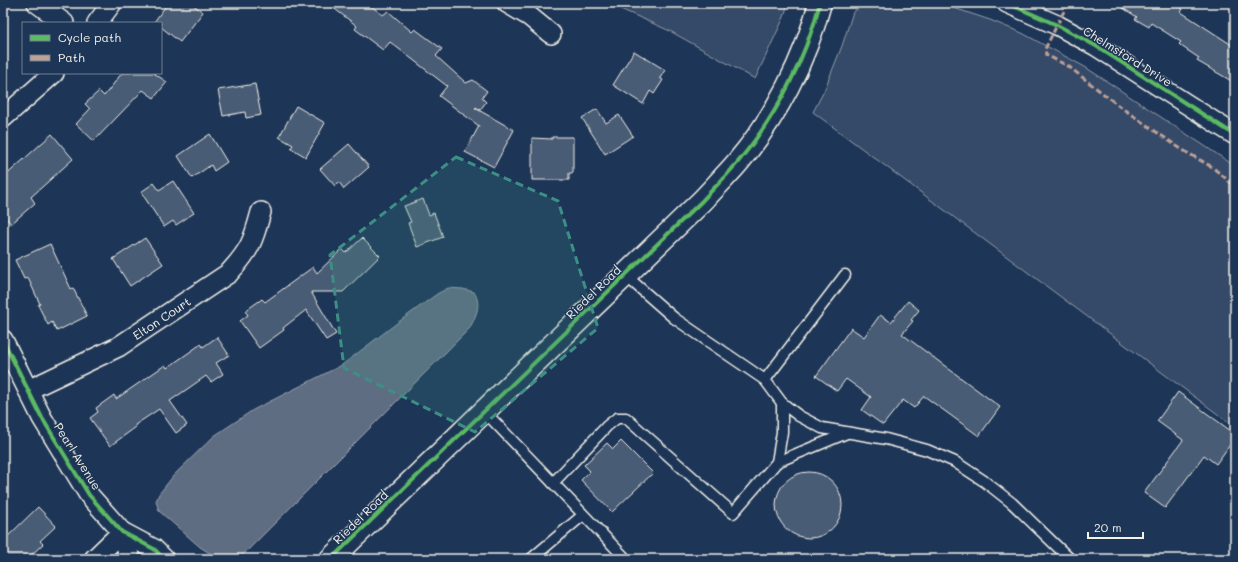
<svg xmlns="http://www.w3.org/2000/svg" width="1238" height="562" viewBox="0 0 1238 562" font-family="Mali,sans-serif">
<rect width="100%" height="100%" fill="#1d3557"/>
<filter id="ink" filterUnits="userSpaceOnUse"><feTurbulence type="fractalNoise" baseFrequency=".025" numOctaves="2"/><feDisplacementMap in="SourceGraphic" scale="8" xChannelSelector="R" yChannelSelector="G"/><feConvolveMatrix kernelMatrix="1 2 1 2 8 2 1 2 1" color-interpolation-filters="sRGB"/></filter>
<g filter="url(#ink)">
<g fill="#354a67" stroke="#949ea8">
<path d="M 607,3 L 788,3 L 784,17 L 755,79 L 670,31 Z"/>
<path d="M 867,3 L 928,3 L 954,8 L 990,20 L 1022,33 L 1085,67 L 1235,166 L 1235,427 L 813,112 L 824,91 L 842,46 L 853,12 Z"/>
</g>
<path fill="#5e6d82" stroke="#9aa2ab" d="M 448,288 L 463,289 L 474,292 C 482,305 476,315 470,328 L 239,559 L 219,559 L 200,547 L 159,511 L 156,501 L 159,494 L 174,475 L 214,436 L 253,410 L 342,365 L 397,323 L 437,294 Z"/>
<g fill="#485b74" stroke="#f4f1e8">
<path d="M 168,3 L 191,3 L 203,12 L 180,42 L 161,27 L 161,23 L 154,22 Z"/>
<path d="M 327,3 L 367,3 L 383,15 L 388,11 L 412,32 L 415,29 L 442,49 L 436,56 L 466,83 L 473,80 L 487,91 L 482,98 L 486,102 L 480,110 L 476,107 L 475,108 L 514,130 L 494,167 L 465,152 L 479,126 L 439,96 L 447,86 L 390,42 L 383,50 L 355,29 L 357,26 Z"/>
<path d="M 1115,3 L 1174,3 L 1183,9 L 1181,12 L 1235,47 L 1235,83 L 1197,61 L 1199,58 L 1181,46 L 1179,44 L 1181,42 L 1151,23 L 1149,27 L 1135,19 L 1137,17 Z"/>
<path d="M 634,51 L 665,70 L 660,78 L 663,80 L 654,94 L 650,91 L 643,104 L 613,85 Z"/>
<path d="M 122,73 L 156,73 L 155,74 L 167,82 L 154,98 L 143,90 L 94,141 L 76,124 L 90,109 L 85,104 L 99,91 L 104,96 Z"/>
<path d="M 255,84 L 261,115 L 246,118 L 245,112 L 223,116 L 218,90 Z"/>
<path d="M 296,106 L 325,123 L 306,157 L 291,148 L 293,145 L 279,137 Z"/>
<path d="M 597,109 L 606,123 L 619,115 L 633,136 L 605,154 L 582,118 Z"/>
<path d="M 52,134 L 73,159 L 31,197 L 35,203 L 11,224 L 3,214 L 3,178 Z"/>
<path d="M 210,134 L 227,162 L 214,171 L 211,165 L 192,178 L 178,156 Z"/>
<path d="M 552,137 L 573,137 L 573,173 L 569,173 L 569,180 L 532,180 L 532,138 L 552,139 Z"/>
<path d="M 349,144 L 369,167 L 344,189 L 339,182 L 335,186 L 320,169 Z"/>
<path d="M 173,181 L 194,213 L 176,225 L 173,221 L 164,227 L 141,192 L 154,183 L 159,190 Z"/>
<path d="M 423,199 L 429,215 L 434,213 L 443,237 L 417,247 L 408,223 L 411,222 L 404,206 Z"/>
<path d="M 145,238 L 163,264 L 130,286 L 113,259 Z"/>
<path d="M 362,238 L 380,256 L 343,292 L 311,292 L 336,334 L 326,340 L 306,310 L 283,328 L 284,330 L 259,348 L 240,321 L 248,315 L 245,311 L 262,299 L 265,302 L 313,267 L 317,273 L 342,249 L 346,253 Z"/>
<path d="M 50,244 L 71,289 L 73,288 L 87,316 L 57,331 L 52,322 L 48,325 L 38,305 L 40,304 L 28,278 L 24,279 L 15,260 Z"/>
<path d="M 908,301 L 919,310 L 911,320 L 913,321 L 902,334 L 1000,407 L 979,436 L 924,396 L 914,408 L 903,400 L 883,425 L 862,410 L 871,397 L 846,379 L 837,391 L 816,376 L 851,328 L 864,337 L 880,315 L 891,322 Z"/>
<path d="M 217,337 L 229,355 L 216,363 L 223,374 L 211,382 L 206,376 L 170,401 L 187,425 L 176,433 L 159,409 L 135,425 L 136,427 L 110,446 L 90,418 L 98,412 L 96,408 L 114,395 L 116,399 L 165,365 L 167,368 L 201,344 L 203,347 Z"/>
<path d="M 1178,392 L 1235,434 L 1235,438 L 1216,464 L 1204,455 L 1165,508 L 1144,493 L 1183,440 L 1157,421 Z"/>
<path d="M 621,441 L 653,473 L 612,512 L 581,480 L 590,471 L 584,465 L 607,443 L 613,449 Z"/>
<circle cx="809" cy="505" r="33"/>
<path d="M 38,507 L 56,526 L 40,541 L 43,544 L 27,559 L 3,559 L 3,541 Z"/>
</g>
<g fill="none" stroke-linecap="round" stroke-linejoin="round">
<g stroke="#f4f1e8" stroke-width="13">
<g id="lane">
<path d="M 625,275 L 674,318 L 765,380 L 782,403 L 799,416 L 822,428 L 886,439 L 927,450 L 955,462 L 984,481 L 1012,503 L 1070,559"/>
<path d="M 765,380 L 845,275"/>
<path d="M 484,411 L 626,559"/>
<path d="M 777,462 L 847,433"/>
<path d="M 553,483 L 607,426 L 617,418 L 626,418 L 733,513 L 777,462 L 782,432 L 782,403"/>
<path d="M 531,559 L 583,515"/>
</g>
</g>
<g stroke="#f4f1e8" stroke-width="22">
<g id="street">
<path d="M 37,3 L 64,23"/>
<path d="M 507,3 L 529,16 L 551,34"/>
<path d="M 1007,3 L 1057,25 L 1096,46 L 1235,135"/>
<path d="M 97,23 L 112,3"/>
<path d="M 3,118 L 54,73"/>
<path d="M 3,340 L 42,418 L 89,495 L 122,532 L 154,549 L 164,559"/>
<path id="s1" d="M 28,390 L 118,347 L 229,273 C 250,250 253,242 261,212"/>
<path d="M 122,532 L 130,559"/>
<path d="M 94,559 L 122,532"/>
</g>
</g>
<g stroke="#f4f1e8" stroke-width="25">
<path id="secondary" d="M 331,559 L 702,201 C 714,188 726,176 738,162 C 776,117 805,60 820,3"/>
</g>
<use href="#lane" stroke="#1d3557" stroke-width="10"/>
<use href="#street" stroke="#1d3557" stroke-width="19"/>
<use href="#secondary" stroke="#1d3557" stroke-width="22"/>
<path stroke="#bda197" stroke-width="3" stroke-dasharray="6 3" stroke-linecap="butt" d="M 1068,3 L 1045,49 L 1046,55 L 1068,66 L 1119,106 L 1181,149 L 1212,167 L 1235,186"/>
<g stroke="#1d3557" stroke-width="6">
<g id="cycleway">
<path d="M 1007,3 L 1057,25 L 1096,46 L 1235,135"/>
<path d="M 3,340 L 42,418 L 89,495 L 122,532 L 154,549 L 164,559"/>
<path d="M 331,559 L 702,201 C 714,188 726,176 738,162 C 776,117 805,60 820,3"/>
</g>
</g>
<use href="#cycleway" stroke="#5cba63" stroke-width="4"/>
</g>
</g>
<path fill="#3d8f86" fill-opacity="0.2" stroke="#3d8f86" stroke-width="3" stroke-dasharray="8 5" stroke-linejoin="round" d="M 456,157 L 558,201 L 598,328 L 475,432 L 344,368 L 330,255 Z"/>
<g text-anchor="middle" dominant-baseline="central" stroke-width="3" stroke-linejoin="round" paint-order="stroke">
<g font-size="12" fill="#f4f1e8" stroke="#1d3557">
<text transform="translate(1128 56) rotate(32)">Chelmsford Drive</text>
<text transform="translate(593 292) rotate(-44)">Riedel Road</text>
<text stroke="none"><textPath href="#s1" startOffset="152">Elton Court</textPath></text>
<text transform="translate(78 456) rotate(58)">Pearl Avenue</text>
<text transform="translate(360 517) rotate(-44)">Riedel Road</text>
</g>
</g>
<rect width="1238" height="562" fill="none" stroke="#1d3557" stroke-width="16"/>
<rect x="8" y="8" width="1222" height="546" fill="none" stroke="#f4f1e8" stroke-width="1.5" filter="url(#ink)"/>
<rect x="22" y="22" width="140" height="52" fill="#1d3557" stroke="#738091"/>
<rect x="30" y="35" width="20" height="6" fill="#5cba63" stroke="#738091"/>
<text x="58" y="42" font-size="12" fill="#f4f1e8">Cycle path</text>
<rect x="30" y="55" width="20" height="6" fill="#bda197" stroke="#738091"/>
<text x="58" y="62" font-size="12" fill="#f4f1e8">Path</text>
<path d="M1088 532v6h55v-6" fill="none" stroke="#f4f1e8" stroke-width="2"/>
<text x="1094" y="532" font-size="12" fill="#f4f1e8" stroke="#1d3557" stroke-width="3" paint-order="stroke">20 m</text>
</svg>
